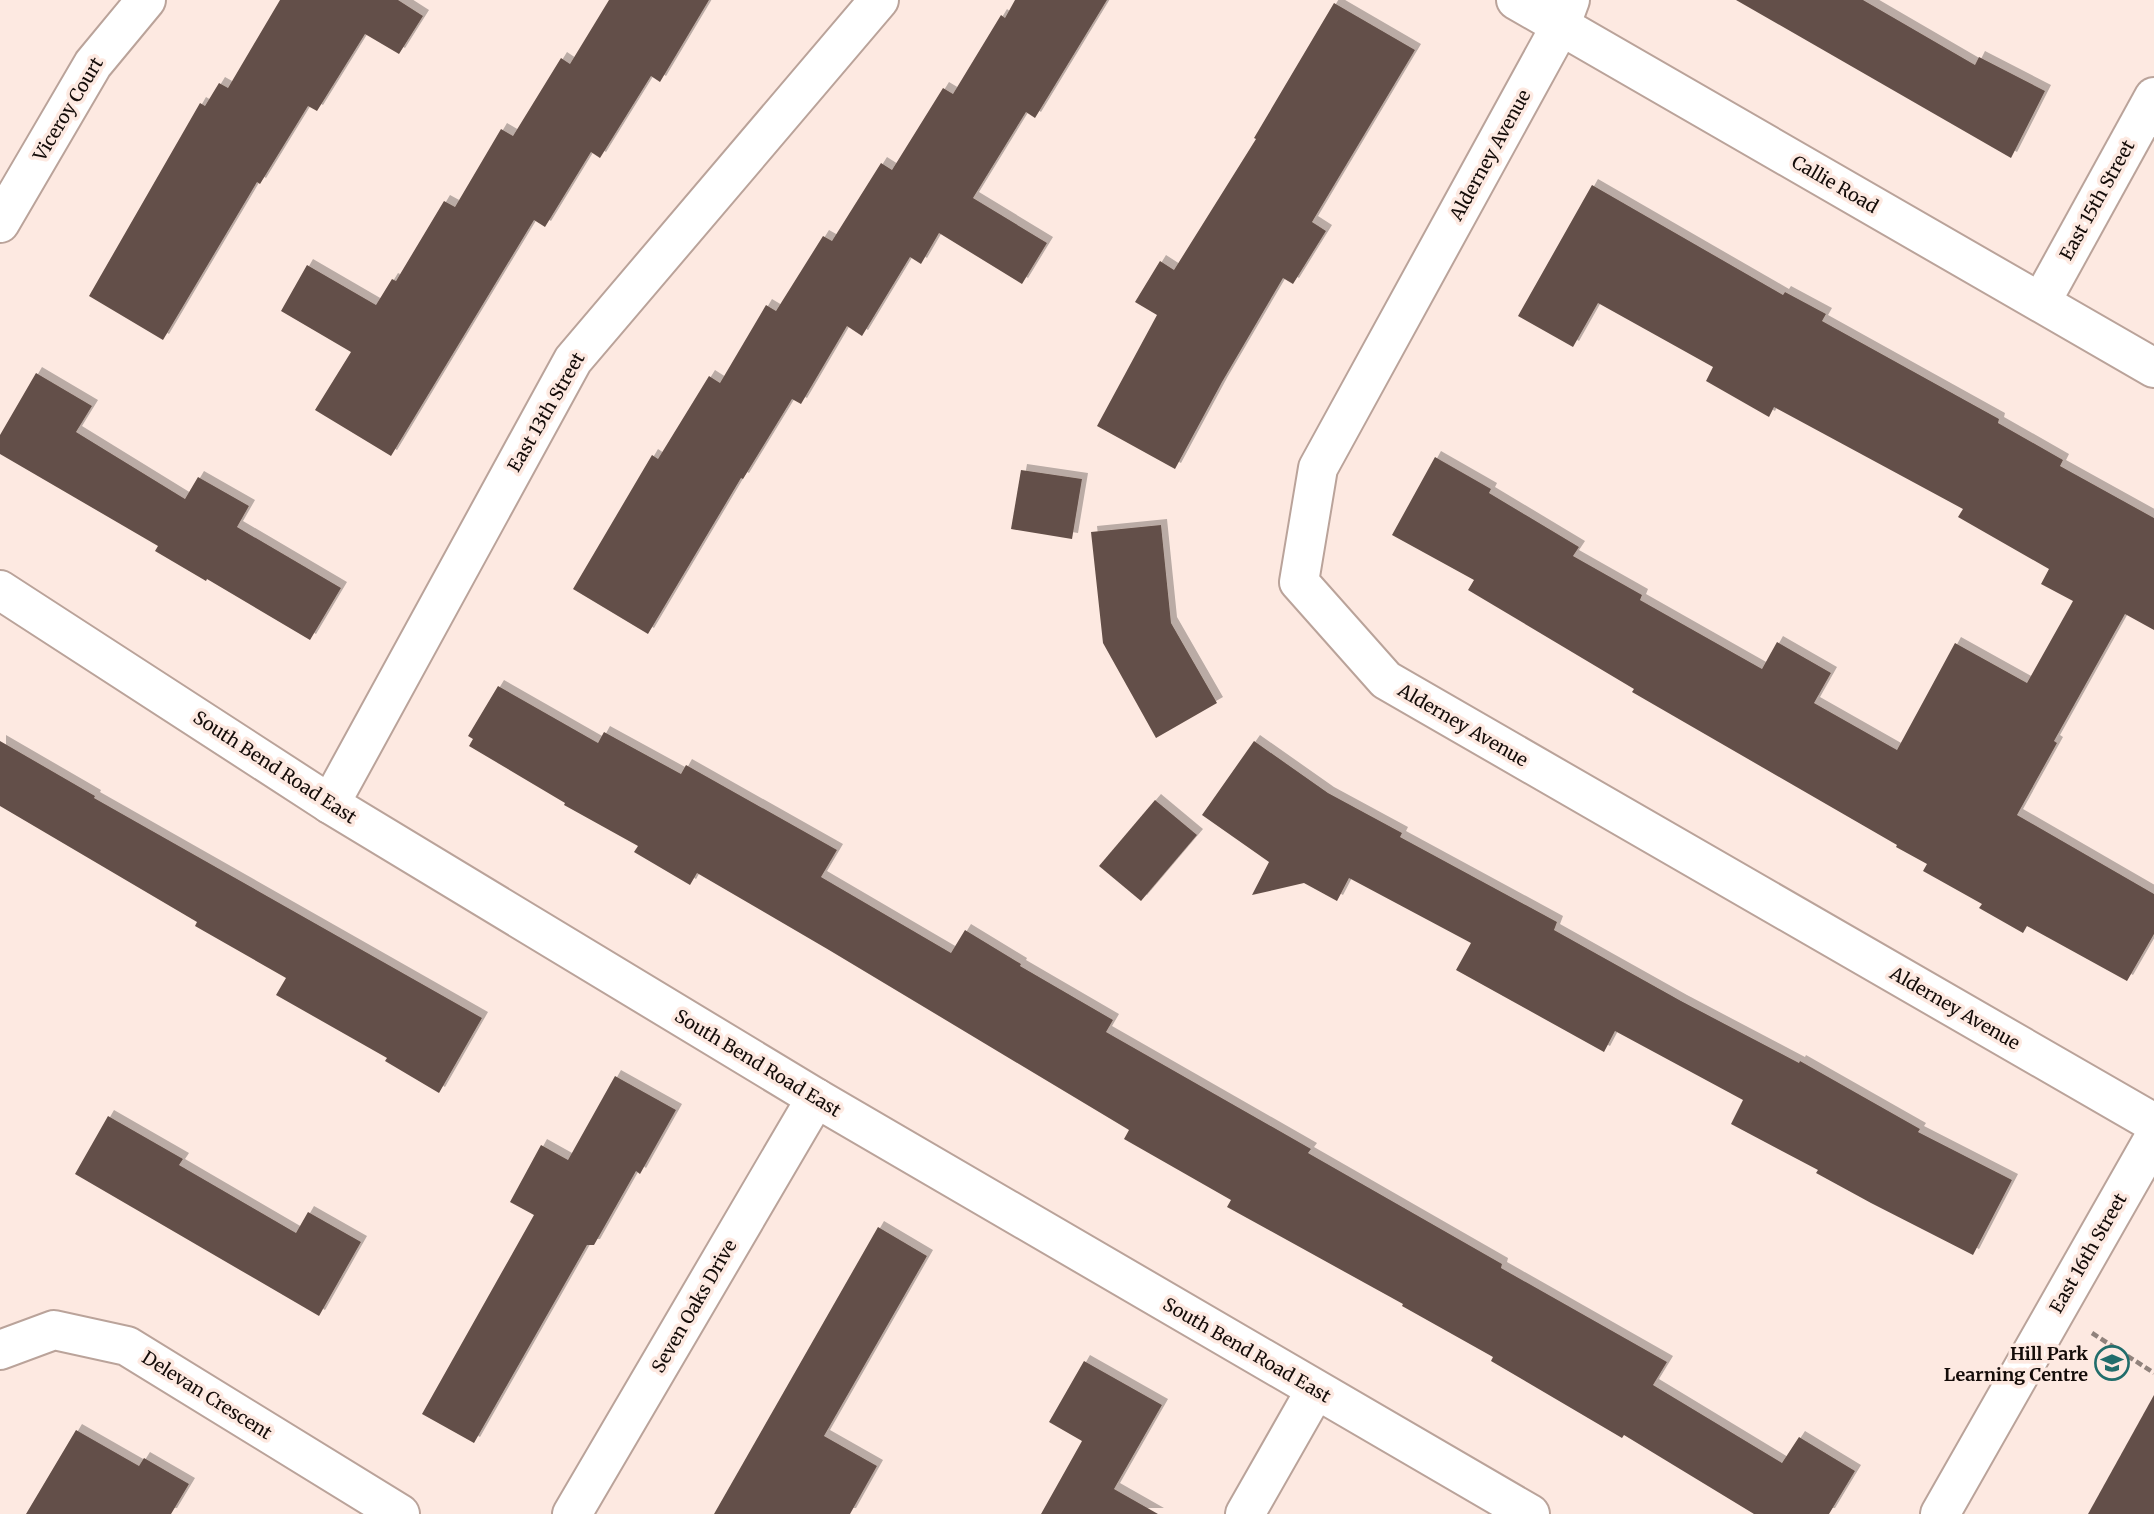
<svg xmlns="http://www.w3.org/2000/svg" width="2154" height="1514" viewBox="0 0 2154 1514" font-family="Merriweather,serif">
<defs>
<filter id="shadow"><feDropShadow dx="6" dy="-6" stdDeviation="0" flood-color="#0004"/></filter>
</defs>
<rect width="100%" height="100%" fill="#fde9e1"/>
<g fill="#645048" filter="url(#shadow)">
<path d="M 280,0 L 398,0 L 423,16 L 399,54 L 365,34 L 317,111 L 308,106 L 260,184 L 257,182 L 163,340 L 89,296 L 200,103 L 205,106 L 219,83 L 228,88 Z"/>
<path d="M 609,0 L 709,0 L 660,82 L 651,76 L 600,158 L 591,152 L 545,227 L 534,220 L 391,456 L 315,410 L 351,352 L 281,311 L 307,265 L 376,305 L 392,279 L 396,281 L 444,201 L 455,207 L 501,129 L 513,136 L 561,58 L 570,64 Z"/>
<path d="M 1015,0 L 1107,0 L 1035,118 L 1026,112 L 973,198 L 1047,243 L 1022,284 L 939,233 L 921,264 L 910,257 L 862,336 L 847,326 L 801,404 L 792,399 L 743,479 L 741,478 L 648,634 L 573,589 L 652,455 L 658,459 L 709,376 L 720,383 L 766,305 L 776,311 L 823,236 L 832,241 L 881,163 L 892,170 L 943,88 L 953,94 L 1001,15 L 1005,18 Z"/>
<path d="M 1736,0 L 1863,0 L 1975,65 L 1979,57 L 2045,91 L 2011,158 Z"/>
<path d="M 1334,3 L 1415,50 L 1312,222 L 1326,231 L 1293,284 L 1283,278 L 1222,382 L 1175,469 L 1097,426 L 1157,315 L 1135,302 L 1160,261 L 1174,270 L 1256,139 L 1254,138 Z"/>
<path d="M 1592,185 L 1783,295 L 1785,292 L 1826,314 L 1822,321 L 1999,419 L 1998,423 L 2063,460 L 2060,466 L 2154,518 L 2154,630 L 2125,614 L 2054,741 L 2057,743 L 2017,815 L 2154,894 L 2154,934 L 2127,981 L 2027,926 L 2023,933 L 1979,908 L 1982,904 L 1923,871 L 1927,864 L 1896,847 L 1897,845 L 1632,692 L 1634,689 L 1468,590 L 1474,580 L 1392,535 L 1435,457 L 1491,489 L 1489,493 L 1579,547 L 1573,556 L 1642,595 L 1640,600 L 1762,669 L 1777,642 L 1831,673 L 1814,703 L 1897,750 L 1955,643 L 2027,683 L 2073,601 L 2041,584 L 2049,569 L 1958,517 L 1963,509 L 1774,407 L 1769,417 L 1706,381 L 1713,367 L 1598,303 L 1573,347 L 1518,316 Z"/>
<path d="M 36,373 L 92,406 L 76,432 L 185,499 L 198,477 L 249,506 L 237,527 L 341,588 L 310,640 L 207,579 L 206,581 L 155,551 L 158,546 L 0,454 L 0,435 Z"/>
<path d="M 1021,470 L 1082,479 L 1072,539 L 1011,529 Z"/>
<path d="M 1161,525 L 1171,623 L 1217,703 L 1156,738 L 1103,643 L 1091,532 Z"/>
<path d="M 498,686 L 598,743 L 604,732 L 681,774 L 686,765 L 837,850 L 821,877 L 951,953 L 965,930 L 1021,964 L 1020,966 L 1113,1020 L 1106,1032 L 1311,1149 L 1308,1153 L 1502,1264 L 1501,1268 L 1667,1362 L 1653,1385 L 1782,1463 L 1799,1437 L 1855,1471 L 1829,1514 L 1754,1514 L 1624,1435 L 1622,1438 L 1491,1361 L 1493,1357 L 1402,1306 L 1403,1304 L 1227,1207 L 1231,1200 L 1124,1139 L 1129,1130 L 829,950 L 697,873 L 690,885 L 634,852 L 638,846 L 564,805 L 565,803 L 469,746 L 473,739 L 468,736 Z"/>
<path d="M 0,741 L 95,796 L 94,798 L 482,1018 L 439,1093 L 385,1061 L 387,1058 L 276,995 L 286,978 L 195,926 L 197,922 L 0,806 Z"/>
<path d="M 1254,741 L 1328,793 L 1402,833 L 1400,837 L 1557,922 L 1554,930 L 1681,1001 L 1799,1063 L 1800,1061 L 1920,1129 L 1918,1132 L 2012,1180 L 1973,1255 L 1871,1203 L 1816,1173 L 1818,1170 L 1731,1124 L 1743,1100 L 1615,1031 L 1604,1052 L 1456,970 L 1471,943 L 1349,878 L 1337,901 L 1304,883 L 1252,895 L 1269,862 L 1202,815 Z"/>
<path d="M 1155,800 L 1197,835 L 1141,901 L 1099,866 Z"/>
<path d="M 615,1076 L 676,1110 L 640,1174 L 636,1171 L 594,1245 L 587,1245 L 474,1443 L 422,1414 L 534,1215 L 510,1202 L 541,1145 L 568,1160 Z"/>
<path d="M 108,1116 L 183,1159 L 179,1165 L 296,1233 L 308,1212 L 361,1242 L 319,1316 L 75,1174 Z"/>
<path d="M 878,1227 L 927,1256 L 824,1436 L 877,1466 L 850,1514 L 714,1514 Z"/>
<path d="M 1084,1361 L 1162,1405 L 1114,1489 L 1158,1514 L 1041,1514 L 1082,1441 L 1049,1422 Z"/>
<path d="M 2154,1395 L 2154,1514 L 2088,1514 Z"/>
<path d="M 76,1430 L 139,1466 L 144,1458 L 189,1484 L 171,1514 L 26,1514 Z"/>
</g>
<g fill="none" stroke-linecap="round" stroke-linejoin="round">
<g stroke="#baa39a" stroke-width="42">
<g id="minor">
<path d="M 1516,0 L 2154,368"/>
<path d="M 1570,0 L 1560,27 L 1318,468 L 1299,582 L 1386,680 L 2154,1123"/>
<path d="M 0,223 L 93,64 L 146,0"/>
<path d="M 2041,302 L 2154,97"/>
<path d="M 0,590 L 330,804 L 816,1098 L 1530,1514"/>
<path d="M 330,804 L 573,360 L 879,0"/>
<path d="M 0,1350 L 54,1330 L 127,1346 L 400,1514"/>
<path d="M 572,1514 L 816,1098"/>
<path d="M 1245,1514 L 1315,1391"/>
<path d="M 1940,1514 L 2154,1138"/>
</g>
</g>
<path stroke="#90827c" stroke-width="4.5" stroke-dasharray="7 3.5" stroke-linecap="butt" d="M 2092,1333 L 2154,1373"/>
<use href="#minor" stroke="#fff" stroke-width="38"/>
</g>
<defs>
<g id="school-ring" transform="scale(1.75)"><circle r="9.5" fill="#fde9e1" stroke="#216d6b" stroke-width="1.5"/><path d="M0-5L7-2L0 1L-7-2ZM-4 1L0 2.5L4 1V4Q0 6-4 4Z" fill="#216d6b"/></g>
</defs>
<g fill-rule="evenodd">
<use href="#school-ring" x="2112" y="1363"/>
</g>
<g text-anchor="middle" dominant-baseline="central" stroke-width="7" stroke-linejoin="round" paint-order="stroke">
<g font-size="18" fill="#140c09" stroke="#fde9e1">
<text transform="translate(68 109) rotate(-59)">Viceroy Court</text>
<text transform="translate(1490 155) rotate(-61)">Alderney Avenue</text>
<text transform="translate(1835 184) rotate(30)">Callie Road</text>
<text transform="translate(2097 200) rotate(-61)">East 15th Street</text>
<text transform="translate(546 412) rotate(-60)">East 13th Street</text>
<text transform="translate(1463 725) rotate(30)">Alderney Avenue</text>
<text transform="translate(275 767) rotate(33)">South Bend Road East</text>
<text transform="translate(1955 1008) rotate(30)">Alderney Avenue</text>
<text transform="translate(758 1063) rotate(31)">South Bend Road East</text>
<text transform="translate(2088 1253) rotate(-60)">East 16th Street</text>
<text transform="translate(694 1306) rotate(-60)">Seven Oaks Drive</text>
<text transform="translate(1247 1350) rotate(30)">South Bend Road East</text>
<text transform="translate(207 1395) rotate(32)">Delevan Crescent</text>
</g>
<g font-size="18" font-weight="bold" fill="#140c09" stroke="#fde9e1" text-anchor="end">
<text x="2088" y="1353">Hill Park<tspan x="2088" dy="21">Learning Centre</tspan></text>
</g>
</g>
</svg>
